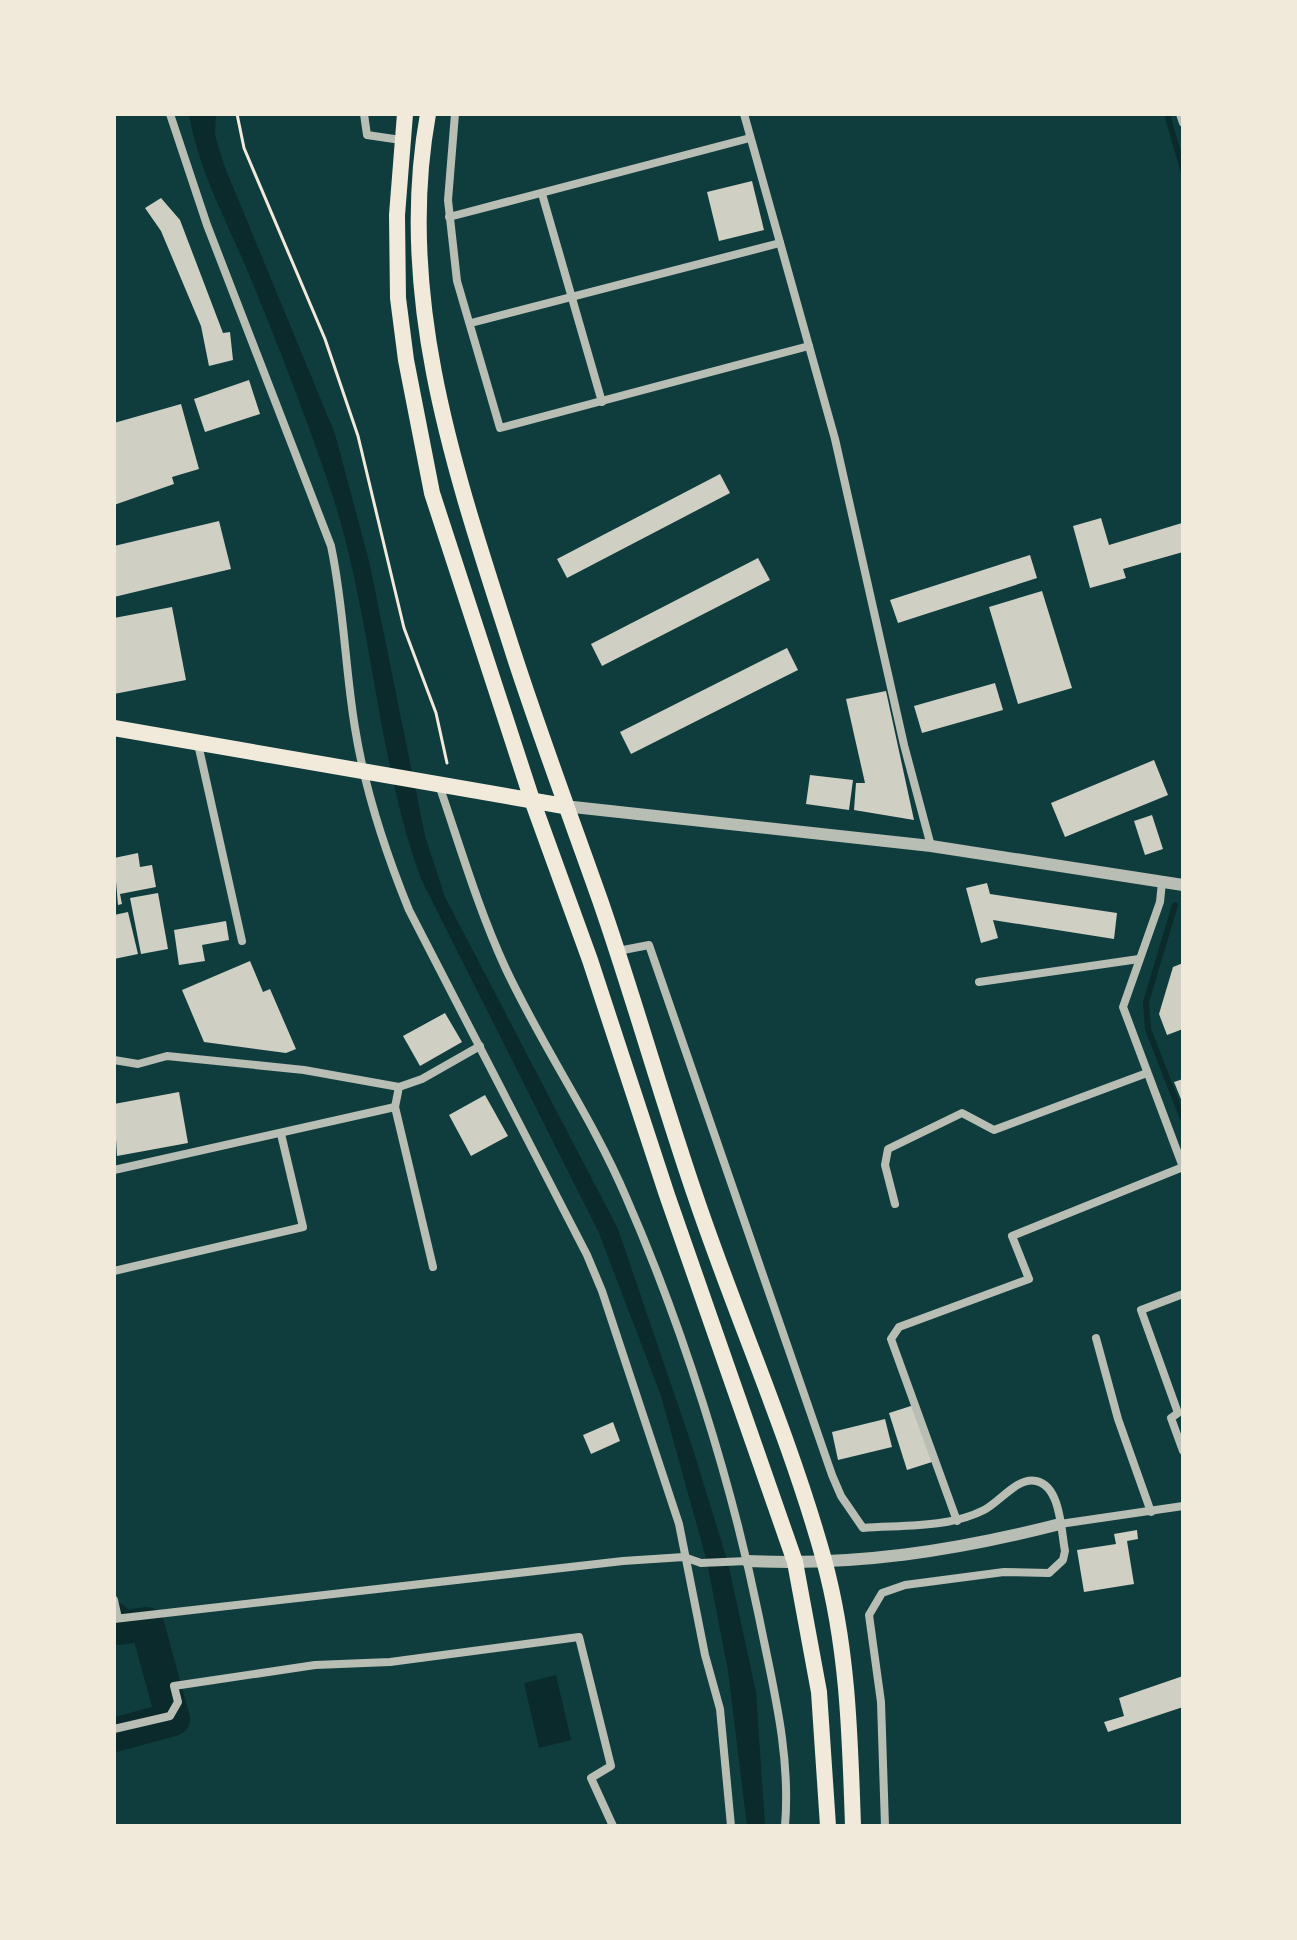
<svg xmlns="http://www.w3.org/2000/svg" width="1297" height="1940" viewBox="0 0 1297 1940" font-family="Inter,sans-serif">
<rect width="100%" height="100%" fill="#0f3d3e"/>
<g fill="#0a2a2b">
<path d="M 189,114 L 216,114 L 215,135 L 224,165 L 335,434 L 369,561 L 425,836 L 445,897 L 618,1229 L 691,1443 L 728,1563 L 756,1692 L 765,1826 L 747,1826 L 728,1671 L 707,1562 L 661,1396 L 599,1233 L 421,879 C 375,752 373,616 330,488 C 305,413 276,340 246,267 C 224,216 198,168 189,114 Z"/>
<path d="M 556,1675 L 571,1740 L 539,1748 L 524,1683 Z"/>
</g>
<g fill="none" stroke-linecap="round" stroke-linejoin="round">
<g stroke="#0a2a2b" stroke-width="6">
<path d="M 1167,114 L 1183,170"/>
<path d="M 1175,905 L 1146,1002 L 1148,1029 L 1183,1119"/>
</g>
<path stroke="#0a2a2b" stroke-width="34" d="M 114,1619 L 119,1628 L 147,1624 L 173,1719 L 114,1735"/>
</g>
<g fill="#cfcfc3">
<path d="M 752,181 L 764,230 L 719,241 L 707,192 Z"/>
<path d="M 161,198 L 180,220 L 223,333 L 230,332 L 233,360 L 209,366 L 201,326 L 161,231 L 145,208 Z"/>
<path d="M 249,380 L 260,414 L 205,432 L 194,399 Z"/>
<path d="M 181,404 L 199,469 L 172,477 L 174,484 L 114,505 L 114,423 Z"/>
<path d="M 720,474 L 730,493 L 567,578 L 557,559 Z"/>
<path d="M 1101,518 L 1109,545 L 1182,523 L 1183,552 L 1123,569 L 1126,578 L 1090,588 L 1073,526 Z"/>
<path d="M 219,521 L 231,569 L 114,597 L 114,546 Z"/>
<path d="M 1030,555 L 1037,578 L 898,623 L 890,600 Z"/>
<path d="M 758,558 L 770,580 L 602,666 L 591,644 Z"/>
<path d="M 1042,591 L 1072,688 L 1018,704 L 989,607 Z"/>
<path d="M 172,607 L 186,680 L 114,694 L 114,618 Z"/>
<path d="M 787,648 L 798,670 L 631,754 L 620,732 Z"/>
<path d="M 995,683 L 1003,710 L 922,733 L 914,706 Z"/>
<path d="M 886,691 L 914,820 L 854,810 L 856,783 L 865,783 L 846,699 Z"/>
<path d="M 1154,760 L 1168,795 L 1065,837 L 1051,803 Z"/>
<path d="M 810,775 L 853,780 L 849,810 L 806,804 Z"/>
<path d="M 1152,815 L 1163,849 L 1145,855 L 1134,821 Z"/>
<path d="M 138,853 L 140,867 L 152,865 L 156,887 L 120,894 L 122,904 L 118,905 L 114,858 Z"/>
<path d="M 987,883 L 990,894 L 1117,913 L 1114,939 L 993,920 L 998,938 L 981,943 L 966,888 Z"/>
<path d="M 158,893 L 168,949 L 141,954 L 130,898 Z"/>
<path d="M 128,912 L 138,954 L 114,959 L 114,915 Z"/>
<path d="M 226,921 L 229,940 L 202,945 L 205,961 L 179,965 L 174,930 Z"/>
<path d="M 250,961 L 263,992 L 270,989 L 296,1049 L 286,1053 L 204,1042 L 182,990 Z"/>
<path d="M 1183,963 L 1183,1029 L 1167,1035 L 1159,1014 L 1173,967 Z"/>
<path d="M 445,1013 L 462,1042 L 420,1066 L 403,1036 Z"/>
<path d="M 1183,1079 L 1183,1104 L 1174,1082 Z"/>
<path d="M 179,1092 L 188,1143 L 117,1156 L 114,1104 Z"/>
<path d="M 485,1095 L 508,1136 L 471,1156 L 449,1115 Z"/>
<path d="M 914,1405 L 932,1462 L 907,1470 L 889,1413 Z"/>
<path d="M 885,1419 L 892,1447 L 838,1460 L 832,1432 Z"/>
<path d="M 613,1422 L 620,1441 L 591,1454 L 583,1435 Z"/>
<path d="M 1137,1530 L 1138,1539 L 1127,1541 L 1134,1584 L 1084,1592 L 1077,1550 L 1116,1544 L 1114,1534 Z"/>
<path d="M 1183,1676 L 1183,1707 L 1108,1732 L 1104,1722 L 1124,1716 L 1119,1698 Z"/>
</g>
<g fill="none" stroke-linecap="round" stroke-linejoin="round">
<path stroke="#f1e9da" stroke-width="3" d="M 237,114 L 244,148 L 325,339 L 358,436 L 404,628 L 436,713 L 447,763"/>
<g stroke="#b8beb3" stroke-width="8">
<path d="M 170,114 L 207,225 L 331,546 C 344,607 345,668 355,728 C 365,791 385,851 409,910 L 587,1255 L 602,1291 L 679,1524 L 705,1655 L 720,1709 L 731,1826"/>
<path d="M 364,114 L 367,135 L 401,140"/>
<path d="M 455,114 L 448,200 L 457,281 L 500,428 L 809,346"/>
<path d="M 744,114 L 835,439 L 904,745 L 931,846"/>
<path d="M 1180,114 L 1183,123"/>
<path d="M 542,194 L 602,402"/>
<path d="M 449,217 L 750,138"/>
<path d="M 471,323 L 780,243"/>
<path d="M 198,744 L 242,941"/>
<path d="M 439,785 C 460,846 478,908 505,967 C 541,1045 592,1117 626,1197 C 682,1325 731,1480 759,1617 C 773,1687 791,1754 785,1826"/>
<path d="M 1162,882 L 1160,902 L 1123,1007 L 1183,1167"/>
<path d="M 618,951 L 649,945 L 832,1475 L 841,1496 L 863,1528 C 903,1525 949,1528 984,1510 C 1000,1502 1017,1477 1036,1481 C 1061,1486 1061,1531 1065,1551 L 1063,1560 L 1049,1573 L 1004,1572 L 905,1585 L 882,1593 L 869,1615 L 881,1702 L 885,1826"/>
<path d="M 979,982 L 1139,959"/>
<path d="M 114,1060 L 138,1064 L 167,1056 L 304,1070 L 399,1087"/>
<path d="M 114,1170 L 395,1107"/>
<path d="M 895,1204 L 885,1165 L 888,1149 L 962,1113 L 994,1130 L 1147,1073"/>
<path d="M 433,1267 L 395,1107 L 399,1087 L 422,1079 L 480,1046"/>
<path d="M 114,1271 L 303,1227 L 281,1134"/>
<path d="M 1183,1294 L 1141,1310 L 1178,1413 L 1171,1418 L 1183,1451"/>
<path d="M 1096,1338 L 1118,1419 L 1151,1512"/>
<path d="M 957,1521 L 891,1339 L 899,1327 L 1029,1279 L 1012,1236 L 1183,1167"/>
<path d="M 1060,1524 L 1183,1506"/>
<path d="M 114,1600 L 118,1618"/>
<path d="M 114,1619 L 623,1561 L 684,1557 L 701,1563 L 747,1561"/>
<path d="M 114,1729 L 170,1716 L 178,1702 L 174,1686 L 315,1665 L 390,1662 L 579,1637 L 611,1766 L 591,1778 L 613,1826"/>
</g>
<g stroke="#b8beb3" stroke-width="12">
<path d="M 564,806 L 931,846 L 1183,885"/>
<path d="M 747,1561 C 856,1566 955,1551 1060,1524"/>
</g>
<g stroke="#f1e9da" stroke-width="16">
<path d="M 405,114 L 397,215 L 398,298 L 406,360 L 432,493 L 532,800 L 590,960 L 667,1195 L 795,1562 L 819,1692 L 828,1826"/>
<path d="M 428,114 C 394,301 458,480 514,655 C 541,738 571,818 600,900 C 634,998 662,1099 696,1198 C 737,1319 790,1437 824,1560 C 848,1648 850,1736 853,1826"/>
<path d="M 114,728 L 564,806"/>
</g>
</g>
<rect width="1297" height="1940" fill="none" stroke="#f1e9da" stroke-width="232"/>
</svg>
